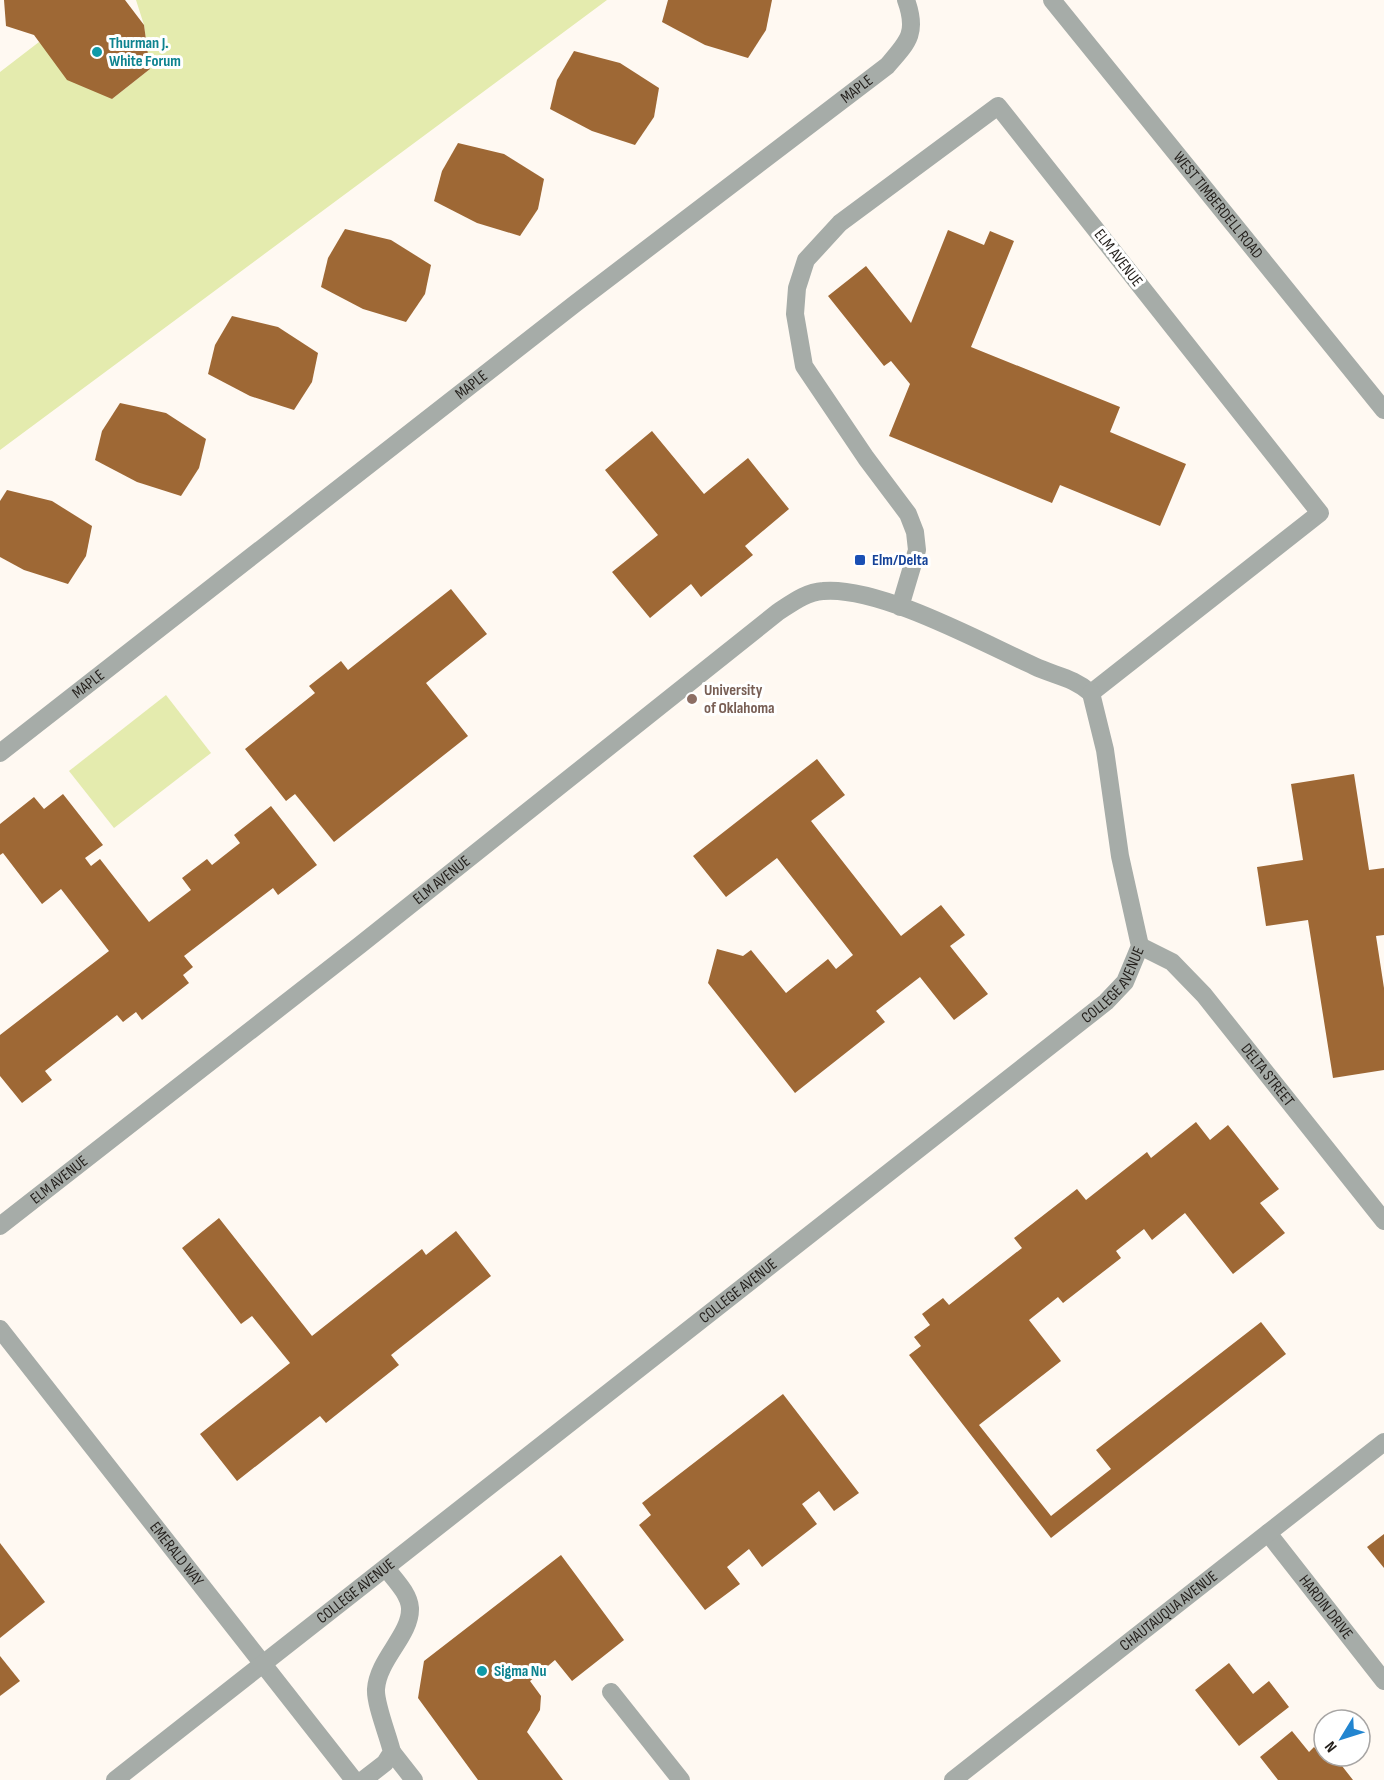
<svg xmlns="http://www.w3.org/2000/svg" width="1384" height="1780" viewBox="0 0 1384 1780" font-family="'Sofia Sans Condensed',sans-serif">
<rect width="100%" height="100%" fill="#fff9f2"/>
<g fill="#e4ebae">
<path d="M 136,0 L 607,0 L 0,450 L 0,72 L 39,42 L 112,99 L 150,69 L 144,25 Z"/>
<path d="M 166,695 L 211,753 L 114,828 L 69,771 Z"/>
</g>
<g fill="#9e6835">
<path d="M 4,0 L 125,0 L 144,25 L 150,69 L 112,99 L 67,80 L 34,35 L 6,26 Z"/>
<path d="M 668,0 L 772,0 L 766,30 L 748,58 L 705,45 L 662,22 Z"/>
<path d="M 574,51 L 620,63 L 659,88 L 654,117 L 635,145 L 592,131 L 550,109 L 557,80 Z"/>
<path d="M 458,143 L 504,154 L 544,179 L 538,209 L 520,236 L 477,223 L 434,201 L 442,171 Z"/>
<path d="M 345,229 L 391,240 L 431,265 L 425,294 L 406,322 L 363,309 L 321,287 L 328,258 Z"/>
<path d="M 948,230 L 984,245 L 990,231 L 1014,241 L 971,347 L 1120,407 L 1110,432 L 1186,464 L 1160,526 L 1060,485 L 1052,503 L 889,436 L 910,384 L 891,361 L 884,366 L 828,296 L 866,266 L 911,323 Z"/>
<path d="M 232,316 L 278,327 L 318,353 L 312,382 L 294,410 L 250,396 L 208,374 L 215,345 Z"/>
<path d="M 120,403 L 166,413 L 206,439 L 199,468 L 181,496 L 137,482 L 95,460 L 102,431 Z"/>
<path d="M 652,431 L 704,494 L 748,458 L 789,509 L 745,546 L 753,555 L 701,597 L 691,584 L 650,618 L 612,572 L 658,535 L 605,470 Z"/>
<path d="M 7,490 L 52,501 L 92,526 L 86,556 L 68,584 L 24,570 L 0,557 L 0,501 Z"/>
<path d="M 451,589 L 487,634 L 426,683 L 468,736 L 334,842 L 295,794 L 286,801 L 245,749 L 315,693 L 309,686 L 341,661 L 348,670 Z"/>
<path d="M 817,759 L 845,795 L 811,821 L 901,936 L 941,905 L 965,935 L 950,946 L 988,994 L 954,1020 L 920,977 L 876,1011 L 885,1022 L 795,1093 L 708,983 L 717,949 L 743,956 L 751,950 L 786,993 L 828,959 L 836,969 L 853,955 L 777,858 L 726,897 L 693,856 Z"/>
<path d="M 1354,774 L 1369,870 L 1384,868 L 1384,935 L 1376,936 L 1384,988 L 1384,1070 L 1333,1078 L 1308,920 L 1266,926 L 1257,867 L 1303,860 L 1291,784 Z"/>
<path d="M 63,794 L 103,845 L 85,858 L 91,866 L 100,859 L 149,922 L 191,890 L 182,878 L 207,859 L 212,865 L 240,843 L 234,835 L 271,806 L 317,865 L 278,895 L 273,888 L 184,956 L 193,967 L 183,975 L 189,983 L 142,1020 L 136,1012 L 123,1022 L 117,1015 L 45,1071 L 52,1080 L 22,1103 L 0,1076 L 0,1035 L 109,951 L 61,889 L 42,904 L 3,853 L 0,855 L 0,824 L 34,797 L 44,809 Z"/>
<path d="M 1196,1122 L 1210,1140 L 1228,1125 L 1279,1189 L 1260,1203 L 1285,1233 L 1233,1274 L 1185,1213 L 1152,1240 L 1144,1229 L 1116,1251 L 1121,1258 L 1063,1303 L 1058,1297 L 1029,1320 L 1061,1361 L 979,1425 L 1051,1516 L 1111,1469 L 1096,1450 L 1261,1322 L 1286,1354 L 1051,1538 L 909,1355 L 921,1346 L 914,1337 L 930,1325 L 922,1314 L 943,1298 L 949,1305 L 1022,1248 L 1014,1238 L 1077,1189 L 1086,1200 L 1147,1152 L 1151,1158 Z"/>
<path d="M 219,1218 L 312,1336 L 422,1249 L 426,1255 L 456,1231 L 491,1276 L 391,1355 L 399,1365 L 326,1423 L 320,1416 L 237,1481 L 200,1434 L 290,1363 L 252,1316 L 241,1324 L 182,1248 Z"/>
<path d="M 783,1394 L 859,1493 L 834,1511 L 819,1491 L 802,1504 L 817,1524 L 762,1567 L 749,1549 L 727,1567 L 740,1584 L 705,1610 L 639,1525 L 651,1515 L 642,1503 Z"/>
<path d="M 1384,1534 L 1384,1568 L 1367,1547 Z"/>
<path d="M 0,1543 L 45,1602 L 0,1638 Z"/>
<path d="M 561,1555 L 624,1640 L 572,1681 L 555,1660 L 530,1681 L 541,1696 L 540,1710 L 527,1732 L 563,1780 L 478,1780 L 418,1698 L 424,1661 Z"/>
<path d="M 0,1656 L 20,1681 L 0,1696 Z"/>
<path d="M 1229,1663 L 1253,1694 L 1269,1681 L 1289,1707 L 1239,1746 L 1195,1690 Z"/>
<path d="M 1292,1731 L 1309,1752 L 1314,1747 L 1328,1763 L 1335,1757 L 1353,1780 L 1278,1780 L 1260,1757 Z"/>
</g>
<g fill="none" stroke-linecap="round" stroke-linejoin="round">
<g stroke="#a6aca8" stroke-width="18">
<path id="s1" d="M 1052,0 L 1384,410"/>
<path id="s2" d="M 0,753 L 576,303 L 887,66 C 908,42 918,33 906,0"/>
<path id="s3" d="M 1140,946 L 1172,962 L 1204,995 L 1384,1221"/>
<path id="s4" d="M 0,1226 L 360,945 L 778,612 C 792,603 806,592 823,591 C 879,586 981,642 1034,666 C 1055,676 1073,677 1091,693 L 1320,513 L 998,106 L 840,223 L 806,260 L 797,288 L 795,314 L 804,366 L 866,458 L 908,514 L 915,532 L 917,550 L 900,607"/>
<path id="s5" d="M 0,1329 L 354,1780"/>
<path id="s6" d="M 1268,1533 L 1384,1681"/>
<path d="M 611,1692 L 681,1780"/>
<path d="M 392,1752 L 414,1780"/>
<path id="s7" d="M 115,1780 L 1106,1002 L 1125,982 L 1140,946 L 1120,856 L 1105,750 L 1091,693"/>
<path d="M 363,1780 L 385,1763 L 392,1752 C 388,1735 375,1704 376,1689 C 378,1659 411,1635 410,1608 C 409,1593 394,1579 386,1568"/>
<path id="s8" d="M 953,1780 L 1384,1442"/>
</g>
</g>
<g fill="#0f9aa8" stroke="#fff" stroke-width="2">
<circle cx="97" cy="52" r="6"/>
<circle cx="482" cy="1671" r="6"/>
</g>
<rect fill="#1a4fb4" stroke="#fff" stroke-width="2" x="854" y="554" width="12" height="12" rx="3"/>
<circle fill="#8d6e63" stroke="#fff" stroke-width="2" cx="692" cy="699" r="6"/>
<g text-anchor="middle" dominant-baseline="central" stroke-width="6" stroke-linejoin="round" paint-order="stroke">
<g font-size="16" font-weight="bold" fill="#0d838f" stroke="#fff" text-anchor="start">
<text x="109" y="43">Thurman J.<tspan x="109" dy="18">White Forum</tspan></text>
<text x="494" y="1671">Sigma Nu</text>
</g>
<g font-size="16" fill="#231f1b" stroke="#fff">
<text stroke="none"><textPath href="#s2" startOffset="1084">MAPLE</textPath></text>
<text stroke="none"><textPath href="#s1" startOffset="264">WEST TIMBERDELL ROAD</textPath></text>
<text transform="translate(1118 258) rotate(52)">ELM AVENUE</text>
<text stroke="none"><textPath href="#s2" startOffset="598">MAPLE</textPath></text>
<text stroke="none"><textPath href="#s2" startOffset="112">MAPLE</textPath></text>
<text stroke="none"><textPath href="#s4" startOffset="561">ELM AVENUE</textPath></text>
<text stroke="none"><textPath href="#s7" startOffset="1278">COLLEGE AVENUE</textPath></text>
<text stroke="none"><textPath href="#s3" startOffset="184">DELTA STREET</textPath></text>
<text stroke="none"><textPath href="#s4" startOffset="75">ELM AVENUE</textPath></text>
<text stroke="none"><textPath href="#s7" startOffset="792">COLLEGE AVENUE</textPath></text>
<text stroke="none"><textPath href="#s5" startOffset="286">EMERALD WAY</textPath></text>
<text stroke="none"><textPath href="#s7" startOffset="306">COLLEGE AVENUE</textPath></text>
<text stroke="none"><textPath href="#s6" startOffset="94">HARDIN DRIVE</textPath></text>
<text stroke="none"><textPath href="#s8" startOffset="274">CHAUTAUQUA AVENUE</textPath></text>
</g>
<g font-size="16" font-weight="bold" fill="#164399" stroke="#fff" text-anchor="start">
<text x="872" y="560">Elm/Delta</text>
</g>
<g font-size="16" font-weight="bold" fill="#785e54" stroke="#fff" text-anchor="start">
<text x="704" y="690">University<tspan x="704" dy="18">of Oklahoma</tspan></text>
</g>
</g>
<g transform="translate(1342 1738) rotate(232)"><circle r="28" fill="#ffffff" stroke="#a7a5a4" stroke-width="1.5"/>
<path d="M0-4.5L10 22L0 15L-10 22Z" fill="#2285d0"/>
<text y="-9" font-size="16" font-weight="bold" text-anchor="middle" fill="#231f1b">N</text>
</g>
</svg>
